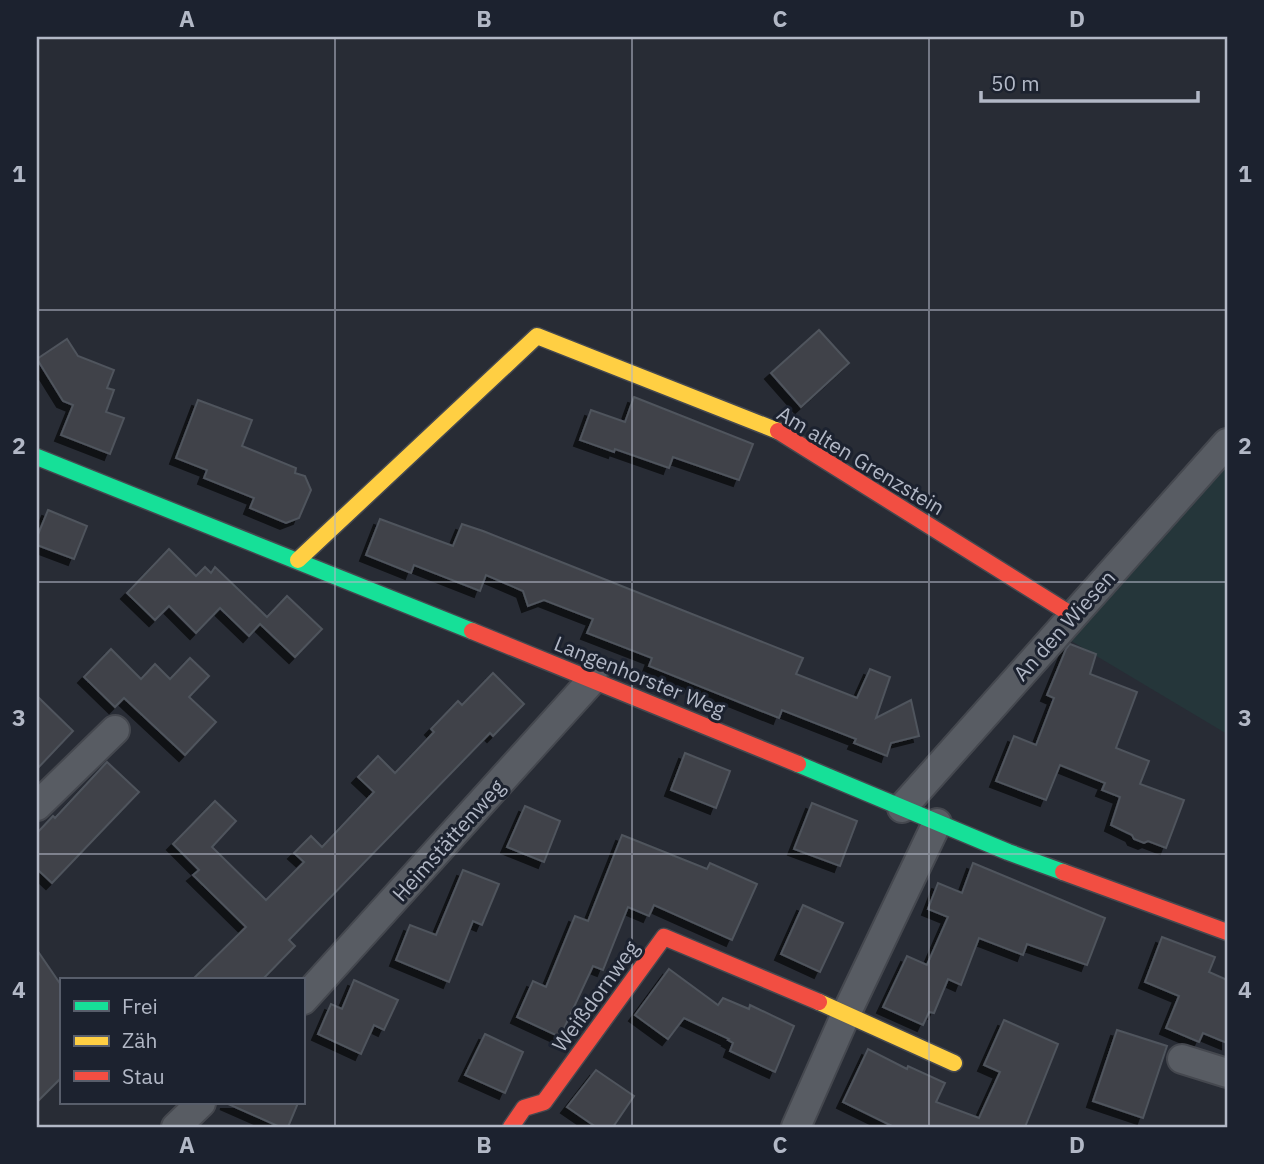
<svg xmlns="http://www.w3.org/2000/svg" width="1264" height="1164" viewBox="0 0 1264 1164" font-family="'IBM Plex Sans',sans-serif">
<defs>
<filter id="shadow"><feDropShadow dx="-6" dy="6" stdDeviation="0" flood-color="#0009"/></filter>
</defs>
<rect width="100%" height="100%" fill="#282c35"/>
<path fill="#25363a" d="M 1227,466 L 1227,734 L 1068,639 Z"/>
<g fill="#3f434a" stroke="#50545d" stroke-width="2" filter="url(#shadow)">
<path d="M 819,330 L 849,363 L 801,407 L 771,373 Z"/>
<path d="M 67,339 L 78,356 L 114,370 L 107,388 L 114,390 L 106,412 L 124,418 L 110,454 L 61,435 L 73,405 L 63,401 L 37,359 Z"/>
<path d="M 634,397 L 753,444 L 739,480 L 673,457 L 669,468 L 615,449 L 614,452 L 580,440 L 591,410 L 625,422 Z"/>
<path d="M 198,400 L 252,420 L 242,446 L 296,468 L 295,473 L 305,476 L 311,490 L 299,518 L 286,523 L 250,508 L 254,498 L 204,478 L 207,470 L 176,458 Z"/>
<path d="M 48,510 L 87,526 L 74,559 L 37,545 L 37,537 Z"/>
<path d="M 380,519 L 453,546 L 462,524 L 483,531 L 803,658 L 796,674 L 857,698 L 870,669 L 890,677 L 876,718 L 911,700 L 919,736 L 891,743 L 887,756 L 854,743 L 856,739 L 782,710 L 779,718 L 649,666 L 652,658 L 587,633 L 593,619 L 544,600 L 528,606 L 523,591 L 486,575 L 480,591 L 414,565 L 411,573 L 366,555 Z"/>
<path d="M 169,549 L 196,576 L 205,567 L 211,573 L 215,567 L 267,617 L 287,596 L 322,629 L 295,657 L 260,624 L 249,636 L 220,608 L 196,633 L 169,606 L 155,620 L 127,593 Z"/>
<path d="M 1070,644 L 1096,654 L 1090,674 L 1137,692 L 1116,748 L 1149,761 L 1140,784 L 1184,800 L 1166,848 L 1148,841 L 1144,843 L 1134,839 L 1132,835 L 1111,825 L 1120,797 L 1102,790 L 1105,783 L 1060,765 L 1046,800 L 996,781 L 1014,736 L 1036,745 L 1054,698 L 1047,695 L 1066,649 Z"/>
<path d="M 111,649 L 141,679 L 155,664 L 170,679 L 190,658 L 209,676 L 189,697 L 216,722 L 185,755 L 124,698 L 115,707 L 84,677 Z"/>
<path d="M 493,673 L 524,704 L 493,736 L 490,733 L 289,940 L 295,946 L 262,980 L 192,980 L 246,927 L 193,875 L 199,870 L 173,844 L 215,801 L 236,821 L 212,847 L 266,900 L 304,862 L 294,853 L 311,836 L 322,847 L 374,792 L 358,777 L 378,756 L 395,773 L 434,732 L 431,729 L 458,701 L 462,705 Z"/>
<path d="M 37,696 L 73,731 L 37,769 Z"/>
<path d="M 685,753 L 730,771 L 716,808 L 671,790 Z"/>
<path d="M 107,762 L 139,792 L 52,883 L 37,869 L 37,833 L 53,816 L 55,818 Z"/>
<path d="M 812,803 L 857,821 L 840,866 L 794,849 Z"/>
<path d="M 525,806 L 560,821 L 544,862 L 507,847 Z"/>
<path d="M 622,835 L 707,869 L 710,863 L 757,884 L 732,940 L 654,905 L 649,916 L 628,907 L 603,970 L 593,966 L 560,1037 L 517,1017 L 533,981 L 546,987 L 575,916 L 588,921 Z"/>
<path d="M 973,863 L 1105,918 L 1087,965 L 1027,944 L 1023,955 L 979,938 L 961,985 L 948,979 L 934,1013 L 929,1012 L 923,1025 L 883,1007 L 907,956 L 927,965 L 948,917 L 928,909 L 938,883 L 962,893 Z"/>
<path d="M 463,870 L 499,884 L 482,925 L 473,921 L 449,982 L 396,960 L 410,925 L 436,935 Z"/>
<path d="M 803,905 L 843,923 L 820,972 L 781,954 Z"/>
<path d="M 1162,937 L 1215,957 L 1209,972 L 1227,980 L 1227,1043 L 1203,1033 L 1199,1042 L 1166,1028 L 1179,996 L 1145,982 Z"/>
<path d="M 37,950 L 61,985 L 61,1078 L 37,1102 Z"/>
<path d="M 669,969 L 718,1005 L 723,998 L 749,1009 L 750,1005 L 794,1026 L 775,1072 L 730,1051 L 733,1043 L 728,1040 L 729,1039 L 684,1018 L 668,1039 L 635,1015 Z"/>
<path d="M 354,980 L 398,1000 L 384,1030 L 374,1025 L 361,1054 L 318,1034 L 331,1004 L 342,1009 Z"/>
<path d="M 1004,1020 L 1058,1044 L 1025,1127 L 894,1127 L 843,1102 L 868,1049 L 907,1069 L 908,1066 L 945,1083 L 936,1102 L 979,1118 L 1000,1072 L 984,1065 Z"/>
<path d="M 1117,1030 L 1167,1046 L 1143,1118 L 1093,1101 Z"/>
<path d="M 485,1034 L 523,1052 L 505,1093 L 465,1075 Z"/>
<path d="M 596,1070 L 634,1096 L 613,1127 L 596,1127 L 567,1107 Z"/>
<path d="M 226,1103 L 298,1103 L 288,1127 L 280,1127 Z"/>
</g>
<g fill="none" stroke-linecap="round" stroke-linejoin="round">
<g stroke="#45484f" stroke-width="32">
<g id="street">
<path d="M 37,806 L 115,730"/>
<path d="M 902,808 L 1227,443"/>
<path d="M 303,1000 L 593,679"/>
<path d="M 1182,1059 L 1227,1073"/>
<path d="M 176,1127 L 201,1103"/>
<path d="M 796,1127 L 846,1014 L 937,823"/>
</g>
</g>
<g stroke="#45484f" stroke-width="19">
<g id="fast">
<path d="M 37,457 L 472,631"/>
<path d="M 798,764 L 1008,852 L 1063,872"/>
</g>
</g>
<g stroke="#45484f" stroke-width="19">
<g id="slow">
<path d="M 298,560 L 537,336 L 778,431"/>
<path d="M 819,1002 L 954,1063"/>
</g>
</g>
<g stroke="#45484f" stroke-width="19">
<g id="jam">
<path d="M 778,431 L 1072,615"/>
<path d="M 472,631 L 798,764"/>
<path d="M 1063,872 L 1227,932"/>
<path d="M 511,1127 L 524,1108 L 544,1102 L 664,937 L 819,1002"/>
</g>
</g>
<use href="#street" stroke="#585c63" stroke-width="28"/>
<use href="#fast" stroke="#16e098" stroke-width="16"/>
<use href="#slow" stroke="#ffcf43" stroke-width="16"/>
<use href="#jam" stroke="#f24e42" stroke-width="16"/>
</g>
<path fill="none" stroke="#b2b8c6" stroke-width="2" stroke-opacity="0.55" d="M 335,37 L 335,1127M 632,37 L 632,1127M 929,37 L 929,1127M 37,310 L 1227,310M 37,582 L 1227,582M 37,854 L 1227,854"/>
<g text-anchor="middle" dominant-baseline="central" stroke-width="6" stroke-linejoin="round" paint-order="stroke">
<g font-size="21" fill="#b2b8c6" stroke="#1c222f">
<text transform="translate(861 460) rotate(31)">Am alten Grenzstein</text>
<text transform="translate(1064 625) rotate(-48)">An den Wiesen</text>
<text transform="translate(640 676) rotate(22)">Langenhorster Weg</text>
<text transform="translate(448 840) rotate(-48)">Heimstättenweg</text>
<text transform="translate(595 996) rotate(-54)">Weißdornweg</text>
</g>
</g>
<rect width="1264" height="1164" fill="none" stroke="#1c222f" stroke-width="77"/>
<rect x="60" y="978" width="245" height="126" fill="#1c222f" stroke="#585e6b" stroke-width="2"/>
<rect x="74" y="1001" width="35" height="10" fill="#16e098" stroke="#585e6b" stroke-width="2"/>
<text x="122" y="1014" font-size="21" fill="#b2b8c6">Frei</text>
<rect x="74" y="1036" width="35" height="10" fill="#ffcf43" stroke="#585e6b" stroke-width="2"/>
<text x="122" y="1048" font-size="21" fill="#b2b8c6">Zäh</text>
<rect x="74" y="1071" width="35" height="10" fill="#f24e42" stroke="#585e6b" stroke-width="2"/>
<text x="122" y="1084" font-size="21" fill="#b2b8c6">Stau</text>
<path d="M981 91v10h217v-10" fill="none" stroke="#b2b8c6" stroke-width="3.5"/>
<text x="991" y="91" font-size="21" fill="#b2b8c6" stroke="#1c222f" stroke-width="5" paint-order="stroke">50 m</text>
<rect x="38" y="38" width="1188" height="1088" fill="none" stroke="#b2b8c6" stroke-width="2.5"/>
<g font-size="23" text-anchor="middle" font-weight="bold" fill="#b2b8c6">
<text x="187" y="27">A</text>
<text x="484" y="27">B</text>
<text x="780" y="27">C</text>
<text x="1077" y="27">D</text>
<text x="19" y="182">1</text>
<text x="1245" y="182">1</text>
<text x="19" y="454">2</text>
<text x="1245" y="454">2</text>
<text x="19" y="726">3</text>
<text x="1245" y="726">3</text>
<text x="19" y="998">4</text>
<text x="1245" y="998">4</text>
<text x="187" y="1153">A</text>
<text x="484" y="1153">B</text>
<text x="780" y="1153">C</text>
<text x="1077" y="1153">D</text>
</g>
</svg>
